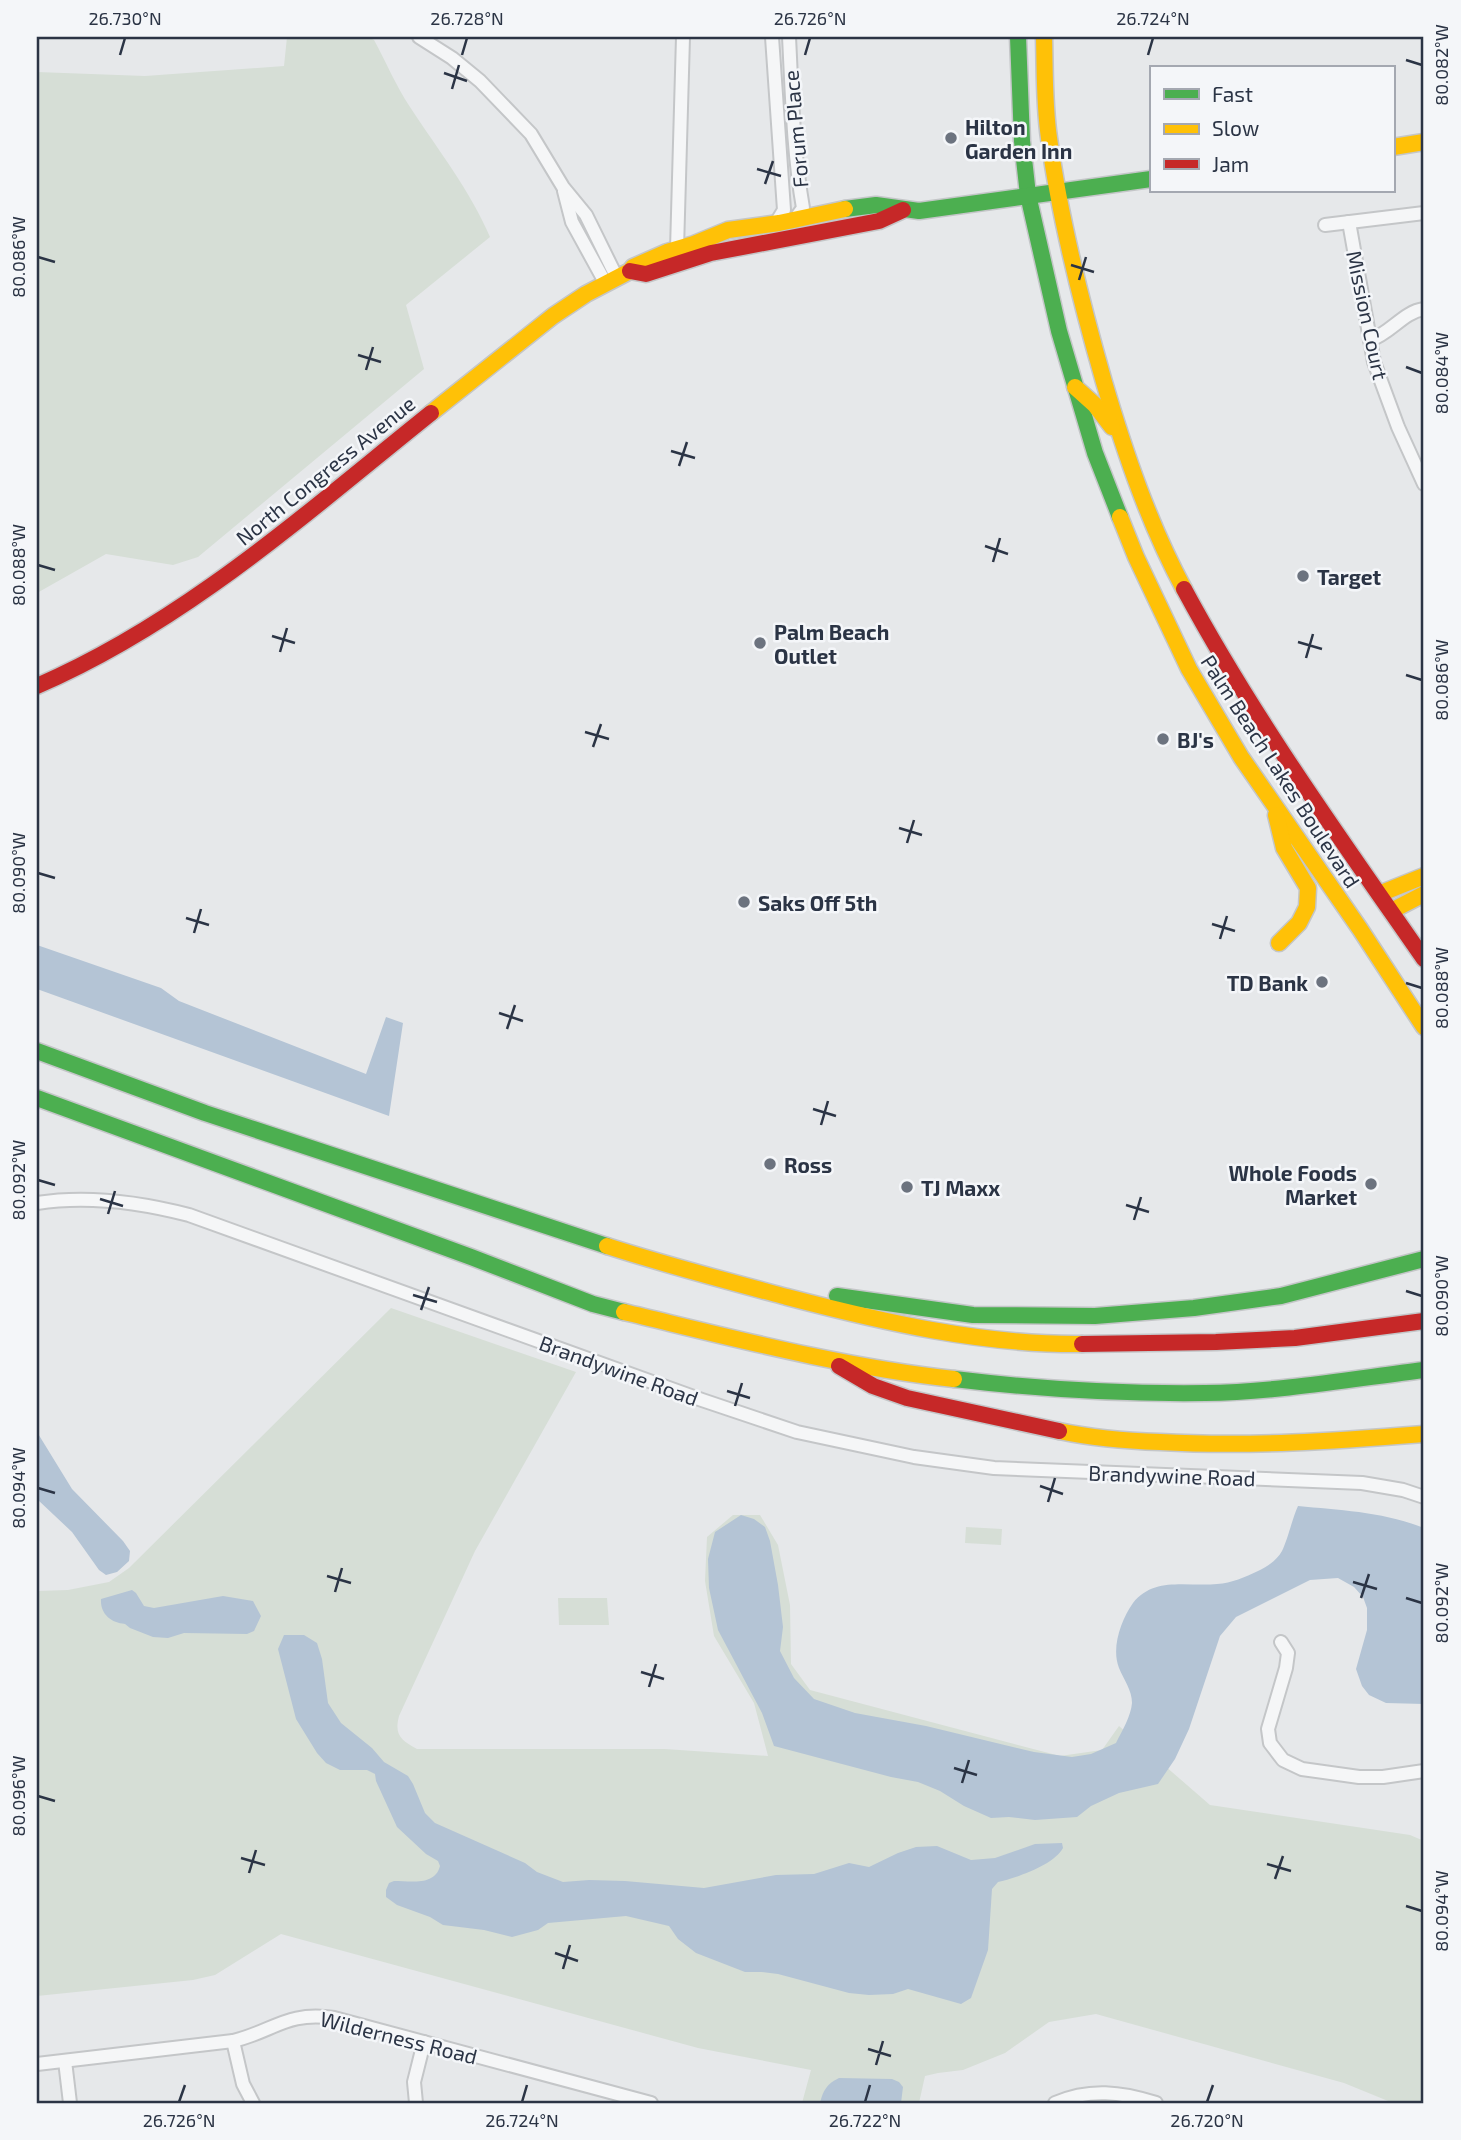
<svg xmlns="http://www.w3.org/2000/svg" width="1461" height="2140" viewBox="0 0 1461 2140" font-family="'Exo 2',sans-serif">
<rect width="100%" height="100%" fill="#e6e8ea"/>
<g fill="#d6ded6">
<path d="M 287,37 L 368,37 L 374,40 C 386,62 396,86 410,107 C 438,150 470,190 490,237 L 406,305 L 424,369 L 198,557 L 173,565 L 106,554 L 37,593 L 37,72 L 145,76 L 284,66 Z"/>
<path d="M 391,1308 L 576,1372 L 475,1551 L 399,1716 C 394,1735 401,1740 417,1749 L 665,1749 L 768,1756 L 754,1703 L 714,1636 L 705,1581 L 707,1537 L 733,1515 L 760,1515 L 778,1545 L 790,1605 L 791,1664 L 810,1690 L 1060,1756 L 1102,1750 L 1119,1726 L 1210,1805 L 1410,1835 L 1424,1841 L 1424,2103 L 1393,2103 L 1344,2083 L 1096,2014 L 1049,2022 L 1005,2053 L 963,2070 L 938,2073 L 925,2076 L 919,2103 L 802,2103 L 811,2070 L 698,2048 L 281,1934 L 215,1975 L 193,1980 L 37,1996 L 37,1591 L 68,1590 L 109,1582 L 129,1568 Z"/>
<path d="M 966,1527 L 1002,1529 L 1001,1545 L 965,1543 Z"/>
<path d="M 558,1598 L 607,1598 L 609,1625 L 559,1625 Z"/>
</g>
<g fill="#b4c4d5">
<path d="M 37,945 L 161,988 L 179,1001 L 366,1074 L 386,1017 L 403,1023 L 389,1116 L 37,989 Z"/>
<path d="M 37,1432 L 72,1489 L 123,1541 L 130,1551 L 129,1561 L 117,1572 L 106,1575 L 99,1570 L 72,1532 L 37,1499 Z"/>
<path d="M 1298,1506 C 1340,1510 1384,1512 1424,1528 L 1424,1704 L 1386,1703 L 1369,1695 L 1362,1686 L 1356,1669 L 1367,1630 L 1367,1608 L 1363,1597 L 1354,1587 L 1338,1578 L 1310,1580 L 1236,1617 L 1220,1636 L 1189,1729 L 1175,1759 L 1158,1784 L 1119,1793 L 1091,1806 L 1077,1817 L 1035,1820 L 1009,1817 L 991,1818 L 964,1806 L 940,1791 L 918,1782 L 891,1777 L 774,1746 L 762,1713 L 718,1630 L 709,1588 L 708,1559 L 715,1532 L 741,1515 L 754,1519 L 765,1527 L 770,1541 L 778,1585 L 783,1627 L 780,1651 L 794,1678 L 814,1699 L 855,1713 L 926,1726 L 1034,1752 L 1072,1757 L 1091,1754 L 1116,1743 C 1122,1731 1131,1716 1132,1703 C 1132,1690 1124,1680 1119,1668 C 1111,1648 1121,1620 1133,1603 C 1154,1576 1188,1587 1217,1584 C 1232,1583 1245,1577 1258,1571 C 1267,1567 1277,1560 1282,1551 C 1288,1539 1292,1519 1298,1506 Z"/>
<path d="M 132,1590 L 136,1593 L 144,1606 L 154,1608 L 223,1596 L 253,1601 L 261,1616 L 254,1631 L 247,1634 L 184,1633 L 168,1638 L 153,1637 L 130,1628 L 125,1624 C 111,1623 100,1614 101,1599 Z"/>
<path d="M 284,1635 L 304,1635 L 317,1643 L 322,1659 L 328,1703 L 341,1723 L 372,1748 L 384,1762 L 408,1776 L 413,1784 L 425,1813 L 435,1823 L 525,1863 L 537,1872 L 563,1882 L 589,1880 L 625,1881 L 704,1888 L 776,1875 L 814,1874 L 849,1863 L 869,1867 L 898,1853 L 916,1847 L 937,1846 L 971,1860 L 995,1858 L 1035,1844 L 1062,1843 L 1063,1848 C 1054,1865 1016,1878 998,1882 L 992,1889 L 988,1950 L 971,1998 L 961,2004 L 908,1989 L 893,1994 L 869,1995 L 849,1993 L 778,1974 L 761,1972 L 745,1972 L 696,1953 L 678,1939 L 669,1926 L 626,1916 L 548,1923 L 538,1930 L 512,1937 L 484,1930 L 443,1925 L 430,1917 L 397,1905 L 386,1897 L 386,1890 L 389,1883 L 394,1881 C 411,1881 435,1886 440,1866 L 438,1861 L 426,1854 L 397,1827 L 376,1781 L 375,1774 L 367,1770 L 340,1770 L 326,1763 L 317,1753 L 296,1719 L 278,1649 Z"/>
<path d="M 839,2078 L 892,2079 L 899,2082 L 903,2087 L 901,2103 L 820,2103 C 823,2090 827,2084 839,2078 Z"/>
</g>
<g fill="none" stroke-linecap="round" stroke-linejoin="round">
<g stroke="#c4c6c8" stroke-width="16">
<g id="street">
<path d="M 419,37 L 452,58 L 480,81 L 531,134 L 563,187 L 586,215 L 617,278"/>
<path d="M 772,37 L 784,210 L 776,223"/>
<path d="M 789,37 C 792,94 793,151 803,208 L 795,219"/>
<path d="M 564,191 L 572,222 L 606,284"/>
<path d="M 1349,222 L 1374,362 L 1398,427 L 1424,484"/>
<path d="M 1325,225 L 1424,213"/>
<path d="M 677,249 L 683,37"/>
<path d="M 1370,340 C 1391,333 1403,312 1424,309"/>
<path d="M 37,1203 C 88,1195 139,1202 189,1215 L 702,1400 L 797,1432 L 914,1457 L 994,1468 L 1362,1483 L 1403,1490 L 1424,1497"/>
<path d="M 1281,1642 L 1288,1653 L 1286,1668 L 1268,1729 L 1270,1743 L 1283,1760 L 1302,1769 L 1359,1777 L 1383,1777 L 1424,1771"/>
<path d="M 233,2041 L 243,2084 L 253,2103"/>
<path d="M 65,2061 L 70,2103"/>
<path d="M 37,2064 L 233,2041 C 274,2031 287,2011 334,2018 L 651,2103"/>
<path d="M 416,2103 L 414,2082 L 424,2042"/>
<path d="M 1055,2103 C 1090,2088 1121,2092 1156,2103"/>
</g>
</g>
<g stroke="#c4c6c8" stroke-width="19">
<g id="fast">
<path d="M 1018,37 L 1022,141 L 1028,195 L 1059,331 L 1095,453 L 1120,517"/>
<path d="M 845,209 L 876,205 L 919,211 L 1151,179"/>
<path d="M 37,1051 L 205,1113 L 607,1246"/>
<path d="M 37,1098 L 471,1257 L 593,1304 L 624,1312"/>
<path d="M 837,1296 L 973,1315 L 1095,1316 L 1194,1308 L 1281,1296 L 1424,1259"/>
<path d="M 954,1379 C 1037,1389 1121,1394 1205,1393 C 1278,1392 1352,1379 1424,1370"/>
</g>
</g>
<g stroke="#c4c6c8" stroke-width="19">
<g id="slow">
<path d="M 1044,37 C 1045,71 1044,104 1049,138 C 1060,220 1081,302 1104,382 C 1125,453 1149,524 1184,589"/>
<path d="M 1393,147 L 1424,142"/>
<path d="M 1075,387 L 1095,405 L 1112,427"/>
<path d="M 431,413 L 553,316 L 586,294 L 630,271 L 633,267 L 667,252 L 694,244 L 728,230 L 779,223 L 845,209"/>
<path d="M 1120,517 L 1136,557 L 1189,669 L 1241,757 L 1360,929 L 1424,1027"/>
<path d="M 1276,815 L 1284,848 L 1308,888 L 1307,907 L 1299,923 L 1279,943"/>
<path d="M 1379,894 L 1424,876"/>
<path d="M 1391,911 L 1424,894"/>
<path d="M 607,1246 C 666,1265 727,1281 787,1297 C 883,1322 982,1345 1082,1344"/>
<path d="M 624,1312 C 733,1338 842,1367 954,1379"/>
<path d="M 1059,1431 C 1092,1438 1126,1441 1160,1442 C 1250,1447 1335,1441 1424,1434"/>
</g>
</g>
<g stroke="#c4c6c8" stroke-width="19">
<g id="jam">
<path d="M 630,271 L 646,274 L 711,253 L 879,221 L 903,210"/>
<path d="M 1184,589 C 1254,719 1340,838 1424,959"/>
<path d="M 37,686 C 185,622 306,513 431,413"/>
<path d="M 1082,1344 L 1216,1342 L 1295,1338 L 1424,1321"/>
<path d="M 839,1366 L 873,1386 L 907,1398 L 1059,1431"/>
</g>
</g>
<use href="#street" stroke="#f5f6f7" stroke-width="12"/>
<use href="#fast" stroke="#4caf50" stroke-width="16"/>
<use href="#slow" stroke="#ffc107" stroke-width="16"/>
<use href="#jam" stroke="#c62828" stroke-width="16"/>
</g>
<path fill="none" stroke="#2b3445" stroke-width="2.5" d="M 120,55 L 125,38M 462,55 L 467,38M 805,55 L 810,38M 1148,55 L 1153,38M 1406,60 L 1422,65M 444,73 L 467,81M 452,89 L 459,65M 757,169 L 781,176M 765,184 L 773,161M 38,257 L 55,262M 1071,265 L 1094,272M 1079,280 L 1086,257M 358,355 L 381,362M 1406,367 L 1422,373M 366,370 L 373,347M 671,451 L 695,458M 679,466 L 687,442M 985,546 L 1008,554M 993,562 L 1000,538M 38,565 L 55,570M 272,636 L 295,643M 1298,642 L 1322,649M 280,652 L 287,628M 1306,658 L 1313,634M 1406,675 L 1422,680M 585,732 L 609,739M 593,747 L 601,724M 899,828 L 922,835M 907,843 L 914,820M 38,873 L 55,878M 186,918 L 209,925M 1212,924 L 1235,931M 194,933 L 201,909M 1220,939 L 1227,916M 1406,983 L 1422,988M 499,1013 L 523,1021M 507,1029 L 515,1005M 813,1109 L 836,1116M 821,1125 L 828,1101M 38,1180 L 55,1185M 100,1199 L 123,1206M 1126,1205 L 1149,1212M 108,1214 L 115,1191M 1134,1220 L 1141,1197M 1406,1291 L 1422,1296M 413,1295 L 437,1302M 421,1310 L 429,1287M 727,1391 L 750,1398M 735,1406 L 742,1383M 1040,1486 L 1063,1494M 38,1488 L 55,1493M 1048,1502 L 1055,1478M 327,1576 L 351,1583M 1353,1582 L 1377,1589M 335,1592 L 342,1568M 1361,1598 L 1369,1574M 1406,1598 L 1422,1603M 641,1672 L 664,1679M 649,1687 L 656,1664M 954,1768 L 977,1775M 962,1783 L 969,1760M 38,1796 L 55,1801M 241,1858 L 265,1865M 1267,1864 L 1291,1871M 249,1873 L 256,1850M 1275,1879 L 1283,1856M 1406,1906 L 1422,1911M 555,1953 L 578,1961M 563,1969 L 570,1945M 868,2049 L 891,2056M 876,2065 L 883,2041M 179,2102 L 185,2085M 522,2102 L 527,2085M 865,2102 L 870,2085M 1207,2102 L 1213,2085"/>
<g fill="#6c737f" stroke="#f4f6f9" stroke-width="2.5">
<circle cx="951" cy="138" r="7"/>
<circle cx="1303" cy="576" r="7"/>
<circle cx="760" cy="643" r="7"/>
<circle cx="1163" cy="739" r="7"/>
<circle cx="744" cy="902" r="7"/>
<circle cx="1322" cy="982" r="7"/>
<circle cx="770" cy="1164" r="7"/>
<circle cx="1371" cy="1184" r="7"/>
<circle cx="907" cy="1187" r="7"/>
</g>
<g text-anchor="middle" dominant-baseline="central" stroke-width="5" stroke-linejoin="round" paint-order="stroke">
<g font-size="21" font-weight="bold" fill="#2b3445" stroke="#f4f6f9" text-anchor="start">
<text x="965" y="126">Hilton<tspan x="965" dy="24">Garden Inn</tspan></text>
<text x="1317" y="576">Target</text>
<text x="774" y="631">Palm Beach<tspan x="774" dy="24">Outlet</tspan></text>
<text x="1177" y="739">BJ's</text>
<text x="758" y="902">Saks Off 5th</text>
<text x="1308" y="982" text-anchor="end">TD Bank</text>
<text x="784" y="1164">Ross</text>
<text x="1357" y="1172" text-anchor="end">Whole Foods<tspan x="1357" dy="24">Market</tspan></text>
<text x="921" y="1187">TJ Maxx</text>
</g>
<g font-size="21" fill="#2b3445" stroke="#f4f6f9">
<text transform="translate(795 129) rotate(-95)">Forum Place</text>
<text transform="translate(1368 315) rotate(78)">Mission Court</text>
<text transform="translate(325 470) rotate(-39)">North Congress Avenue</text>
<text transform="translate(1281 771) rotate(57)">Palm Beach Lakes Boulevard</text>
<text transform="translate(619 1370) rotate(20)">Brandywine Road</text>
<text transform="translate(1172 1475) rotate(2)">Brandywine Road</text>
<text transform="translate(399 2037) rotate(14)">Wilderness Road</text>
</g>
</g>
<rect width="1461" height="2140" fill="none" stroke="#f4f6f9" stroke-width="77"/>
<rect x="1150" y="66" width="245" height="126" fill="#f4f6f9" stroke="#a4a8b1" stroke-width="2"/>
<rect x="1164" y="89" width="35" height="10" fill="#4caf50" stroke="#a4a8b1" stroke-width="2"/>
<text x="1212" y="102" font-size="21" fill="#2b3445">Fast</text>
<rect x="1164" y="124" width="35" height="10" fill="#ffc107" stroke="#a4a8b1" stroke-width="2"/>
<text x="1212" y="136" font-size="21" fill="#2b3445">Slow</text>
<rect x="1164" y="159" width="35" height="10" fill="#c62828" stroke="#a4a8b1" stroke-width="2"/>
<text x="1212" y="172" font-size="21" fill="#2b3445">Jam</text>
<rect x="38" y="38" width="1384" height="2064" fill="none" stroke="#2b3445" stroke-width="2.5"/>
<g font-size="18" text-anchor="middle" fill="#2b3445">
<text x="125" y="25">26.730°N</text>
<text x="467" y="25">26.728°N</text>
<text x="810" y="25">26.726°N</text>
<text x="1153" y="25">26.724°N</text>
<text transform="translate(1442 65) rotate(-90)" y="6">80.082°W</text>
<text transform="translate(19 257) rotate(-90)" y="6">80.086°W</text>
<text transform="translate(1442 373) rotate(-90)" y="6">80.084°W</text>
<text transform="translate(19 565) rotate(-90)" y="6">80.088°W</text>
<text transform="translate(1442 680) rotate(-90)" y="6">80.086°W</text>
<text transform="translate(19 873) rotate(-90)" y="6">80.090°W</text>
<text transform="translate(1442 988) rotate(-90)" y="6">80.088°W</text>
<text transform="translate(19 1180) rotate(-90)" y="6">80.092°W</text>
<text transform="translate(1442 1296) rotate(-90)" y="6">80.090°W</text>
<text transform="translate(19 1488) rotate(-90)" y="6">80.094°W</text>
<text transform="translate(1442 1603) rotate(-90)" y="6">80.092°W</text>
<text transform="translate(19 1796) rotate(-90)" y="6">80.096°W</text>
<text transform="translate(1442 1911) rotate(-90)" y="6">80.094°W</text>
<text x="179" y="2127">26.726°N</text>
<text x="522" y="2127">26.724°N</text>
<text x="865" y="2127">26.722°N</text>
<text x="1207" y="2127">26.720°N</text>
</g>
</svg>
